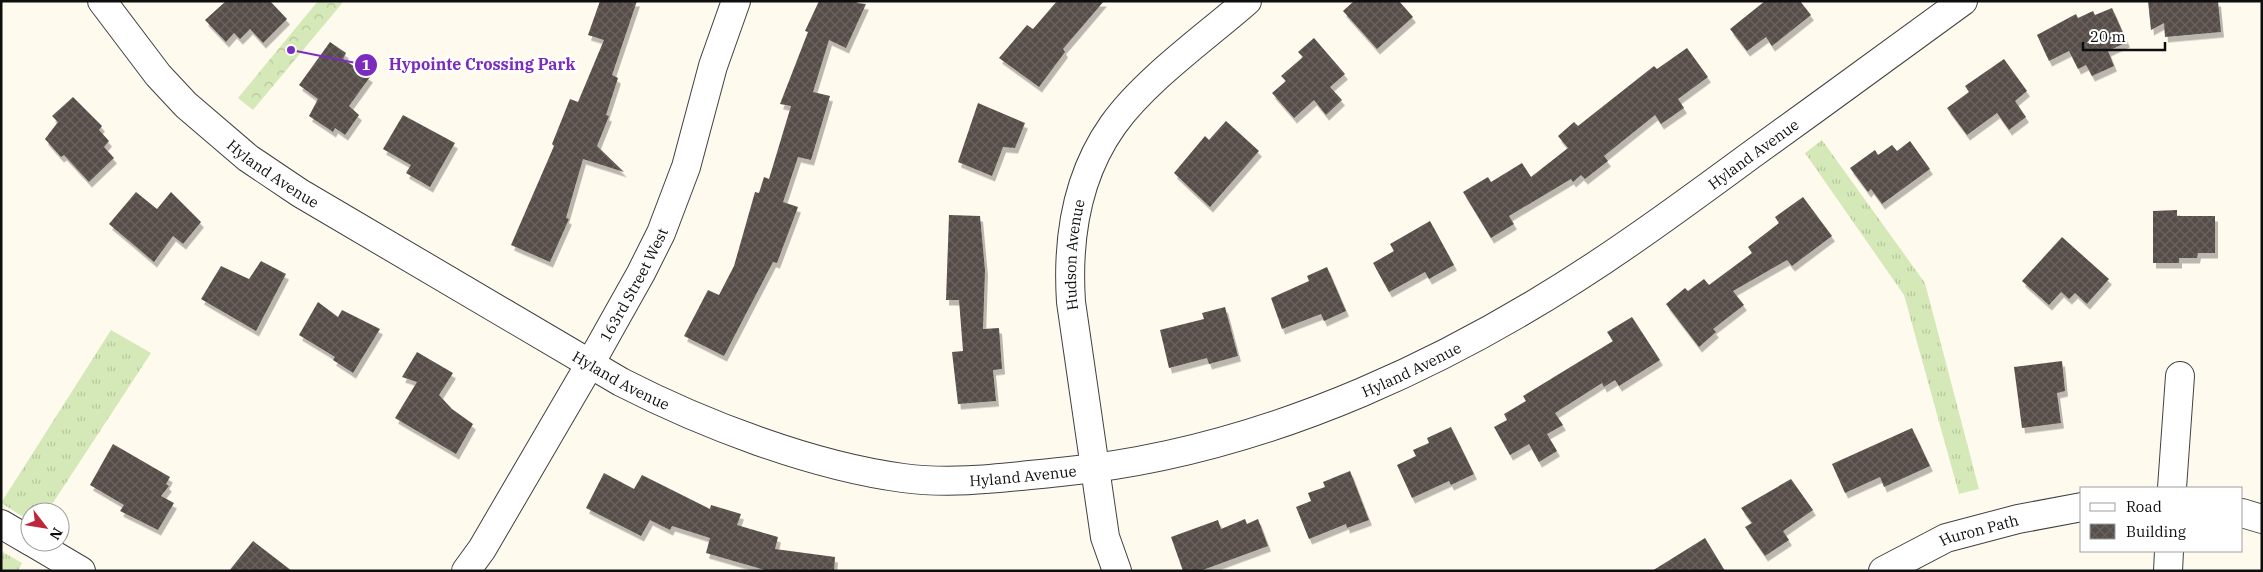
<svg xmlns="http://www.w3.org/2000/svg" width="2263" height="572" viewBox="0 0 2263 572" font-family="'IBM Plex Serif',serif">
<defs>
<pattern id="grass-tufts" width="24" height="20" patternUnits="userSpaceOnUse" patternTransform="scale(1.25)"><rect width="24" height="20" fill="#d5e9b8"/><path d="M3 7l-1-3M5 7V3M7 7l1-3M15 17l-1-3M17 17v-4M19 17l1-3" fill="none" stroke="#b6c79d"/></pattern>
<pattern id="park-crowns" width="20" height="18" patternUnits="userSpaceOnUse" patternTransform="scale(1.25)"><rect width="20" height="18" fill="#d5e9b8"/><path d="M2 6a3 3 0 1 1 6 0M12 15a3 3 0 1 1 6 0" fill="none" stroke="#b6c79d"/></pattern>
<pattern id="building-cross-hatch" width="8" height="8" patternUnits="userSpaceOnUse" patternTransform="scale(1.25)"><rect width="8" height="8" fill="#564e4a"/><path d="M0 0l8 8M0 8l8-8" fill="none" stroke="#696360"/></pattern>
<filter id="shadow"><feDropShadow dx="3" dy="5.5" stdDeviation="0" flood-color="#0004"/></filter>
</defs>
<rect width="100%" height="100%" fill="#fffaee"/>
<g fill="url(#grass-tufts)">
<path d="M 1822,140 L 1925,283 L 1979,489 L 1959,494 L 1904,295 L 1805,153 Z"/>
<path d="M 111,330 L 151,353 L 47,512 L 30,512 L 30,521 L 1,503 Z"/>
<path d="M 1,551 L 22,563 L 18,571 L 1,571 Z"/>
</g>
<path fill="url(#park-crowns)" d="M 318,1 L 344,1 L 253,110 L 238,98 Z"/>
<g fill="url(#building-cross-hatch)" filter="url(#shadow)">
<path d="M 226,1 L 270,1 L 287,19 L 263,43 L 250,29 L 240,39 L 234,33 L 226,42 L 205,20 Z"/>
<path d="M 600,1 L 637,1 L 612,75 L 618,78 L 606,115 L 609,116 L 597,146 L 624,172 L 583,159 L 566,218 L 569,219 L 550,262 L 511,245 L 554,146 L 552,144 L 570,99 L 578,102 L 604,40 L 588,35 Z"/>
<path d="M 819,1 L 858,1 L 857,3 L 866,4 L 846,48 L 829,40 L 813,92 L 830,96 L 811,160 L 798,157 L 783,202 L 798,207 L 777,263 L 773,262 L 724,356 L 684,336 L 708,290 L 719,295 L 734,266 L 755,192 L 759,193 L 764,177 L 769,179 L 791,106 L 780,104 L 808,32 L 805,31 Z"/>
<path d="M 1057,1 L 1104,1 L 1063,49 L 1065,52 L 1039,87 L 999,58 L 1027,25 L 1033,29 Z"/>
<path d="M 1354,1 L 1399,1 L 1413,17 L 1377,49 L 1343,11 Z"/>
<path d="M 1765,1 L 1800,1 L 1811,15 L 1772,46 L 1766,37 L 1747,51 L 1730,29 Z"/>
<path d="M 2148,1 L 2218,1 L 2221,32 L 2165,37 L 2164,23 L 2151,30 Z"/>
<path d="M 2112,8 L 2127,42 L 2108,51 L 2114,66 L 2092,76 L 2086,65 L 2078,69 L 2069,51 L 2049,61 L 2037,35 L 2076,14 L 2078,18 L 2093,11 L 2095,15 Z"/>
<path d="M 1314,38 L 1345,74 L 1330,87 L 1342,100 L 1326,115 L 1314,100 L 1294,118 L 1272,93 L 1286,81 L 1281,76 L 1303,57 L 1298,52 Z"/>
<path d="M 330,42 L 346,53 L 343,59 L 370,77 L 349,106 L 359,115 L 345,135 L 335,128 L 333,132 L 309,116 L 318,99 L 299,85 Z"/>
<path d="M 1687,48 L 1708,77 L 1678,99 L 1684,108 L 1661,124 L 1655,115 L 1604,156 L 1608,161 L 1585,179 L 1581,175 L 1573,182 L 1571,179 L 1509,216 L 1514,224 L 1491,238 L 1463,192 L 1488,177 L 1491,182 L 1522,163 L 1531,177 L 1568,148 L 1558,136 L 1574,122 L 1578,126 L 1654,66 L 1657,69 Z"/>
<path d="M 2004,59 L 2027,91 L 2015,101 L 2026,117 L 2009,130 L 1997,113 L 1967,135 L 1947,108 L 1969,92 L 1965,86 Z"/>
<path d="M 73,97 L 102,126 L 99,130 L 109,141 L 104,147 L 114,158 L 89,182 L 64,155 L 61,157 L 45,139 L 58,122 L 52,116 Z"/>
<path d="M 978,103 L 1025,123 L 1015,148 L 1003,147 L 992,176 L 958,162 Z"/>
<path d="M 403,115 L 455,143 L 430,187 L 406,173 L 411,165 L 383,149 Z"/>
<path d="M 1226,121 L 1259,151 L 1210,207 L 1174,173 L 1205,136 L 1209,140 Z"/>
<path d="M 1910,141 L 1930,169 L 1882,204 L 1871,189 L 1868,192 L 1850,168 L 1875,150 L 1878,155 L 1892,145 L 1897,151 Z"/>
<path d="M 136,192 L 157,209 L 171,192 L 201,222 L 183,244 L 173,236 L 154,262 L 109,224 Z"/>
<path d="M 1803,197 L 1832,236 L 1792,266 L 1787,260 L 1733,291 L 1744,305 L 1713,329 L 1716,332 L 1699,347 L 1666,304 L 1685,288 L 1688,291 L 1704,279 L 1709,285 L 1752,253 L 1748,247 L 1779,223 L 1775,217 Z"/>
<path d="M 2177,210 L 2177,216 L 2215,216 L 2215,253 L 2198,253 L 2197,258 L 2179,258 L 2179,263 L 2153,263 L 2153,211 Z"/>
<path d="M 949,215 L 980,216 L 985,270 L 983,329 L 999,328 L 1002,369 L 993,370 L 996,401 L 958,404 L 952,352 L 963,351 L 959,300 L 946,300 Z"/>
<path d="M 1430,221 L 1454,265 L 1429,279 L 1425,272 L 1389,292 L 1373,263 L 1394,251 L 1390,244 Z"/>
<path d="M 2062,237 L 2109,279 L 2087,304 L 2075,293 L 2069,299 L 2061,292 L 2049,305 L 2022,281 Z"/>
<path d="M 261,261 L 286,274 L 256,331 L 201,299 L 221,266 L 249,279 Z"/>
<path d="M 1327,267 L 1346,311 L 1324,321 L 1321,314 L 1282,329 L 1271,298 L 1309,281 L 1307,276 Z"/>
<path d="M 318,302 L 338,317 L 342,310 L 380,329 L 353,373 L 333,360 L 335,357 L 299,335 Z"/>
<path d="M 1225,307 L 1238,356 L 1209,364 L 1207,358 L 1169,368 L 1160,330 L 1204,319 L 1202,313 Z"/>
<path d="M 1632,317 L 1660,360 L 1619,386 L 1615,380 L 1604,387 L 1602,383 L 1555,413 L 1563,425 L 1547,434 L 1557,451 L 1539,462 L 1529,444 L 1510,455 L 1494,427 L 1507,420 L 1504,414 L 1526,401 L 1523,396 L 1613,341 L 1607,332 Z"/>
<path d="M 417,352 L 453,373 L 439,395 L 452,409 L 473,424 L 456,454 L 395,418 L 417,382 L 402,377 Z"/>
<path d="M 2062,361 L 2065,391 L 2057,393 L 2061,423 L 2022,428 L 2014,367 Z"/>
<path d="M 1451,427 L 1474,474 L 1451,485 L 1449,481 L 1412,498 L 1397,465 L 1416,456 L 1413,450 L 1429,443 L 1427,438 Z"/>
<path d="M 1912,428 L 1930,466 L 1884,487 L 1880,477 L 1845,493 L 1832,464 Z"/>
<path d="M 113,444 L 170,477 L 166,484 L 169,486 L 161,496 L 174,503 L 158,530 L 120,511 L 124,505 L 90,485 Z"/>
<path d="M 1350,471 L 1369,520 L 1347,528 L 1346,524 L 1309,539 L 1296,507 L 1311,501 L 1308,493 L 1325,487 L 1323,482 Z"/>
<path d="M 604,473 L 634,489 L 642,475 L 710,509 L 711,505 L 741,514 L 737,525 L 778,537 L 775,549 L 835,557 L 834,571 L 768,571 L 706,553 L 710,538 L 672,526 L 670,530 L 650,520 L 641,536 L 586,508 Z"/>
<path d="M 1791,479 L 1813,510 L 1783,531 L 1789,540 L 1765,556 L 1745,527 L 1752,523 L 1741,508 Z"/>
<path d="M 1245,519 L 1247,524 L 1258,519 L 1268,546 L 1200,571 L 1183,571 L 1171,537 L 1218,520 L 1221,529 Z"/>
<path d="M 1705,538 L 1725,571 L 1652,571 Z"/>
<path d="M 253,541 L 292,571 L 229,571 Z"/>
</g>
<g fill="none" stroke-linecap="round" stroke-linejoin="round">
<g stroke="#414141" stroke-width="30">
<g id="minor">
<path id="s1" d="M 102,1 L 158,75 L 186,105 L 248,158 L 300,193 L 621,382 C 703,424 812,466 903,478 C 956,485 1007,477 1060,472 C 1268,452 1466,357 1636,238 C 1675,211 1713,183 1751,155 C 1822,104 1893,52 1963,1"/>
<path d="M 2172,488 L 2180,376"/>
<path d="M 2242,513 L 2262,519"/>
<path d="M 1,524 L 30,541"/>
<path d="M 32,542 L 81,571"/>
<path id="s2" d="M 466,571 L 482,549 L 590,364 L 641,273 L 661,233 L 686,167 L 713,66 L 736,1"/>
<path id="s3" d="M 1117,571 L 1105,537 L 1071,302 C 1067,240 1076,177 1113,125 C 1145,80 1206,37 1247,1"/>
<path id="s4" d="M 1883,571 L 1946,538 L 2018,519 L 2082,507"/>
<path d="M 2168,571 L 2169,551"/>
</g>
</g>
<use href="#minor" stroke="#fff" stroke-width="28"/>
</g>
<g text-anchor="middle" dominant-baseline="central" stroke-width="5" stroke-linejoin="round" paint-order="stroke">
<g font-size="15" fill="#0e0e0e" stroke="#fff">
<text stroke="none"><textPath href="#s1" startOffset="1880">Hyland Avenue</textPath></text>
<text stroke="none"><textPath href="#s1" startOffset="245">Hyland Avenue</textPath></text>
<text stroke="none"><textPath href="#s3" startOffset="321">Hudson Avenue</textPath></text>
<text stroke="none"><textPath href="#s2" startOffset="332">163rd Street West</textPath></text>
<text stroke="none"><textPath href="#s1" startOffset="1475">Hyland Avenue</textPath></text>
<text stroke="none"><textPath href="#s1" startOffset="650">Hyland Avenue</textPath></text>
<text stroke="none"><textPath href="#s1" startOffset="1070">Hyland Avenue</textPath></text>
<text stroke="none"><textPath href="#s4" startOffset="105">Huron Path</textPath></text>
</g>
</g>
<path fill="none" stroke="#7b2cbf" stroke-width="2" d="M291 50L366 65"/>
<g fill="#7b2cbf" stroke="#fff" stroke-width="2">
<circle cx="291" cy="50" r="5"/>
<circle cx="366" cy="65" r="12"/>
</g>
<g font-size="15" text-anchor="middle" font-weight="bold" fill="#fff">
<text x="366" y="70">1</text>
</g>
<g font-size="16" text-anchor="middle" font-weight="bold" fill="#7b2cbf" stroke="#fff" stroke-width="5" stroke-linejoin="round" paint-order="stroke">
<text x="482" y="70">Hypointe Crossing Park</text>
</g>
<rect width="2263" height="572" fill="none" stroke="#0e0e0e" stroke-width="5"/>
<rect x="2080" y="487" width="162" height="65" fill="#ffffff" stroke="#9f9f9f"/>
<rect x="2090" y="503" width="25" height="8" fill="#ffffff" stroke="#9f9f9f"/>
<text x="2126" y="512" font-size="15" fill="#0e0e0e">Road</text>
<rect x="2090" y="524" width="25" height="15" fill="url(#building-cross-hatch)" stroke="#9f9f9f"/>
<text x="2126" y="537" font-size="15" fill="#0e0e0e">Building</text>
<g transform="translate(45 527) rotate(121)"><circle r="24" fill="#ffffff" stroke="#9f9f9f"/>
<path d="M0-4L9 19L0 12L-9 19Z" fill="#bc273a"/>
<text y="-8" font-size="14" font-weight="bold" text-anchor="middle" fill="#0e0e0e">N</text>
</g>
<path d="M2083 42v8h82v-8" fill="none" stroke="#0e0e0e" stroke-width="2.5"/>
<text x="2090" y="42" font-size="15" fill="#0e0e0e" stroke="#ffffff" stroke-width="4" paint-order="stroke">20 m</text>
</svg>
